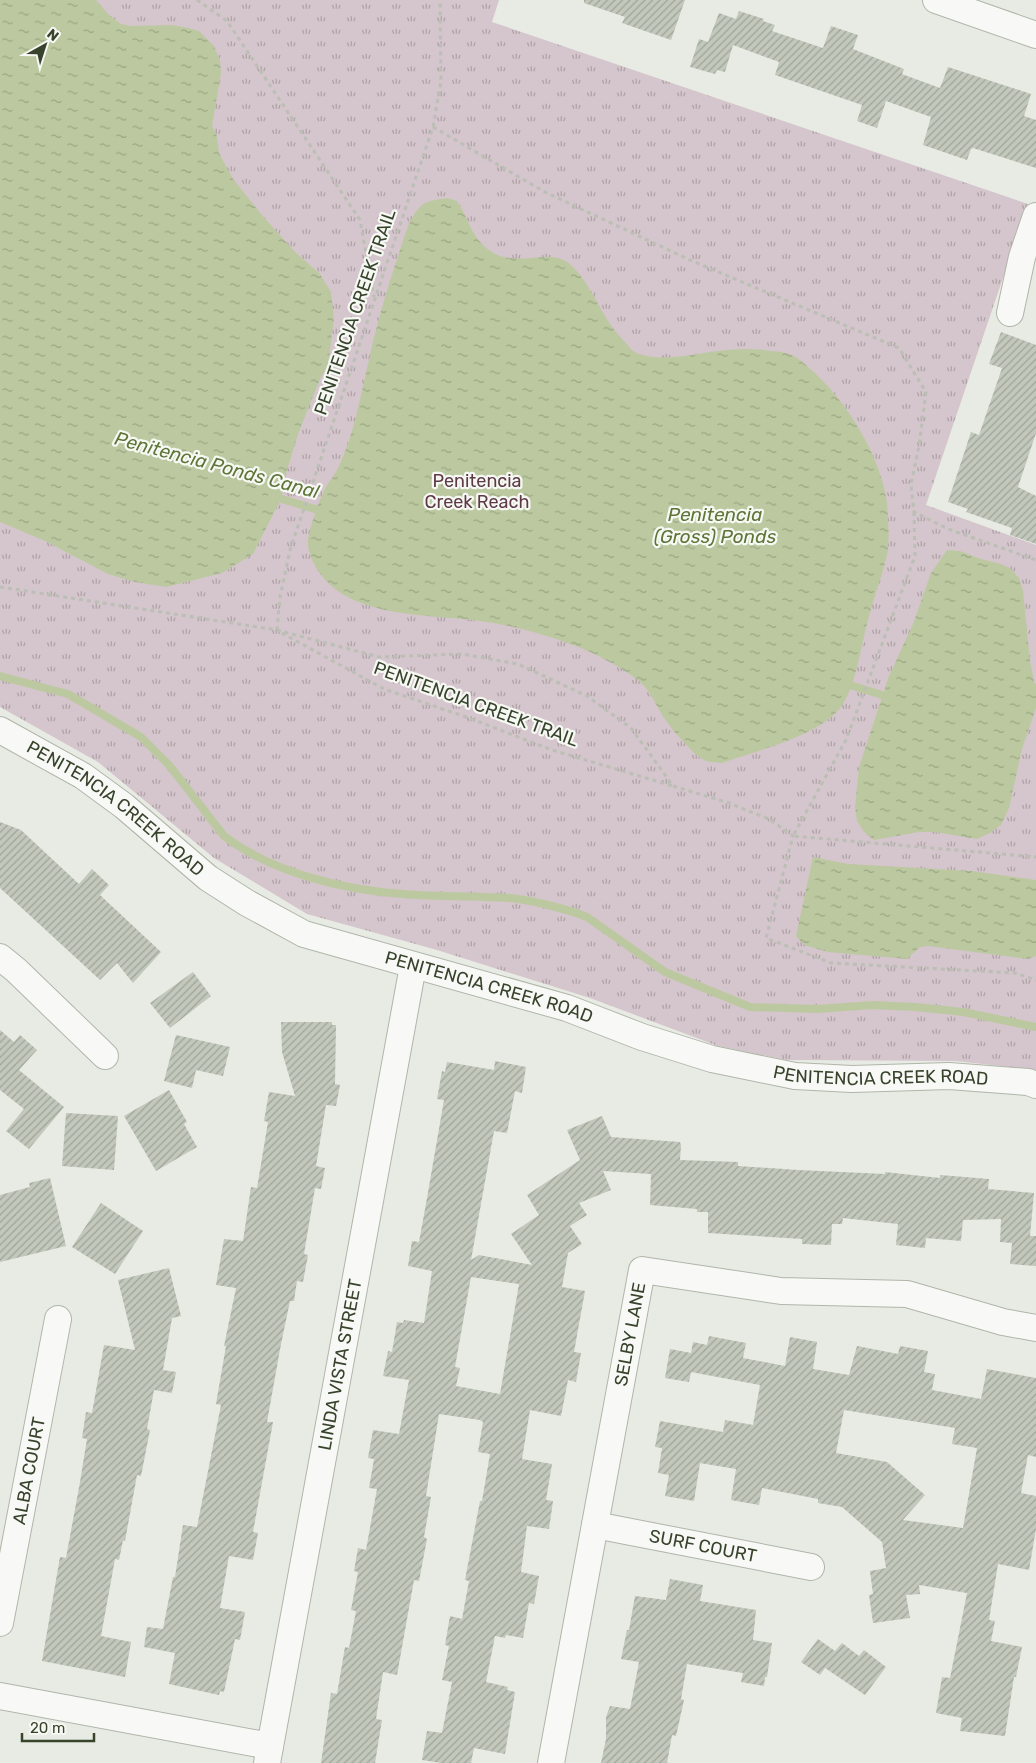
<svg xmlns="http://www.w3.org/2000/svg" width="1036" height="1763" viewBox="0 0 1036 1763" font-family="Rubik,sans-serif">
<defs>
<pattern id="grass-tufts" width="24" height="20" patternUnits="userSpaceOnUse" patternTransform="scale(1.25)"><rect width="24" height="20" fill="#d5c5cc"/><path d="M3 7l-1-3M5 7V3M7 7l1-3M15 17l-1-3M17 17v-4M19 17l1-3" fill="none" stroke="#aea2a6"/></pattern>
<pattern id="water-ripples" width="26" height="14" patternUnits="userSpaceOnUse" patternTransform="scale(1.25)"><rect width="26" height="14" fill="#bcc9a0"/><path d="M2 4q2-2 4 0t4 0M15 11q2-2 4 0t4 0" fill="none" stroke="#9aa583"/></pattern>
<pattern id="building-hatch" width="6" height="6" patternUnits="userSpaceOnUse" patternTransform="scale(1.25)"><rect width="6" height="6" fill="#c2c8bb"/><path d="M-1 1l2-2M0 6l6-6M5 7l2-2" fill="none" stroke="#9fa498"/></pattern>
</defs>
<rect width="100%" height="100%" fill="#e8ebe4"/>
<path fill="url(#grass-tufts)" d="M 0,0 L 499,0 L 492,22 L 1028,204 L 926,505 L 1036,545 L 1036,1070 L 956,1061 L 787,1060 L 718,1046 L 590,998 L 437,950 L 307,914 L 214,858 L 98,762 L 0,707 Z"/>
<g fill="url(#water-ripples)">
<path d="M 0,0 L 96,0 L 108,14 L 121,24 L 131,26 L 172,25 L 188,28 L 199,31 L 214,46 L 220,61 L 221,73 L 212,126 L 217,136 L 219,153 L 233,179 L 261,214 L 294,251 L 320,274 L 331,292 L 334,318 L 328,365 L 320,379 L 298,434 L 287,470 L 281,499 L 253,554 L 222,573 L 166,587 L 135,582 L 108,574 L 45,541 L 0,522 Z"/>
<path d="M 447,198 L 457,201 C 467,215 470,233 483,245 C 511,274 549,244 571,265 C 594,287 602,320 625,342 C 629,347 633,352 639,354 C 664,362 693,354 718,351 C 736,349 753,348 770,351 C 776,351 783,352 789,354 C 796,356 803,362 808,367 C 844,397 881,455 887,503 C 888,519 890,539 887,555 C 883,573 876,591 871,609 C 862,638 858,679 843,704 C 824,735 755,751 722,763 C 716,762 710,763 704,760 C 692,754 670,727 662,715 C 655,703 651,692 640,682 C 626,669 589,650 570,644 C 541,633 510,625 480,621 C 430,614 351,619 319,572 C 313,563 307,551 308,539 C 311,524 319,499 327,485 C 331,479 336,473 339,466 C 354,434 360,398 368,364 C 376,326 387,289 399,253 C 404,238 408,220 419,208 C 426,200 436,200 447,198 Z"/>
<path d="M 947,550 L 960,551 L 981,559 L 1001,564 L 1011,569 L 1019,578 L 1023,591 L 1030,661 L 1034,681 L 1036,685 L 1036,708 L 1022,749 L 1009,808 L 1001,825 L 990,833 L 977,839 L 935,832 L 919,832 L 874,840 L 864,832 L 857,821 L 855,807 L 859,767 L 889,676 L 913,624 L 931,573 Z"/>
<path d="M 813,857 L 848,864 L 972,871 L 1036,880 L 1036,956 L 1028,959 L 928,946 L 920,947 L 907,959 L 828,952 L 804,945 L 796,936 Z"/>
</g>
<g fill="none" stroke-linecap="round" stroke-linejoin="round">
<g stroke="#bcc9a0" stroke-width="8">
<path d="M 272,496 L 325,512"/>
<path d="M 0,676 L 68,694 L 141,737 L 169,765 L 224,836 C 273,873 344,890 403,894 C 439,897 474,896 510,898 C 531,900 567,909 587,917 L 665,972 L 750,1007 L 817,1009 L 873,1005 L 916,1007 L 963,1012 L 1036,1027"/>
<path d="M 843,683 L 879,694 L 891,700"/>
</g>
</g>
<g fill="url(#building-hatch)" fill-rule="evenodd">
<path d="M 584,0 L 685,0 L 671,40 L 622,23 L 625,17 L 584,3 Z"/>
<path d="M 739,11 L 764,19 L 763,21 L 775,25 L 772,31 L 823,48 L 831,26 L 858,35 L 853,49 L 904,69 L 902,74 L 940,88 L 948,67 L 1031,94 L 1024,116 L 1036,120 L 1036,168 L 973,148 L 971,149 L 967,160 L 923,145 L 931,117 L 886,101 L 877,128 L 857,121 L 862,105 L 775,75 L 779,62 L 733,45 L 725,72 L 717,70 L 715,74 L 690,67 L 699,39 L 708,42 L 719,13 L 736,19 Z"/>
<path d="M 1001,332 L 1036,345 L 1036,433 L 1018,487 L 1036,496 L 1036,544 L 1010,535 L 1012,528 L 966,512 L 968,509 L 948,502 L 971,432 L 979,435 L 1002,368 L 989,364 Z"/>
<path d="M 0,822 L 21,830 L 79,884 L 92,869 L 109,885 L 100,895 L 161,952 L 133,983 L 117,963 L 100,980 L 0,888 Z"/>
<path d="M 193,972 L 211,996 L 170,1028 L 150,1003 Z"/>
<path d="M 281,1022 L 332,1022 L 332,1025 L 336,1025 L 335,1084 L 340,1085 L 336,1106 L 326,1105 L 316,1166 L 325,1168 L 321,1189 L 315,1188 L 304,1254 L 308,1255 L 303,1282 L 297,1281 L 294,1301 L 290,1301 L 281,1344 L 267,1422 L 273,1422 L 253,1532 L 258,1533 L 253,1560 L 229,1556 L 220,1608 L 245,1612 L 240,1640 L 235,1639 L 224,1692 L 220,1691 L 219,1695 L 169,1684 L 175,1653 L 144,1647 L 147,1627 L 163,1629 L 173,1577 L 175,1577 L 183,1525 L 197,1527 L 221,1405 L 216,1404 L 226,1346 L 224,1346 L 236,1288 L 216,1285 L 224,1239 L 243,1241 L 251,1187 L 257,1188 L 268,1122 L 264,1121 L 269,1092 L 295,1096 L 282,1052 Z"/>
<path d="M 0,1030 L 14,1042 L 20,1035 L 37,1050 L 19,1070 L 64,1107 L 29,1149 L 6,1131 L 24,1109 L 0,1090 Z"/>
<path d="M 176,1035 L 230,1047 L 223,1076 L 196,1070 L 192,1088 L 164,1081 Z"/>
<path d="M 495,1061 L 526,1067 L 522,1093 L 515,1091 L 507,1133 L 494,1131 L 471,1260 L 479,1255 L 532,1265 L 511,1234 L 539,1215 L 527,1195 L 580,1160 L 567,1130 L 602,1116 L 611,1137 L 680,1142 L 681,1145 L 680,1160 L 738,1162 L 738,1166 L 798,1170 L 885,1174 L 885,1172 L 940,1178 L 940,1175 L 989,1179 L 988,1189 L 1034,1193 L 1030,1236 L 1036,1236 L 1036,1266 L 1010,1264 L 1012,1243 L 1000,1242 L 1001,1219 L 963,1220 L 961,1241 L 926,1238 L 925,1248 L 896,1245 L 898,1224 L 843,1218 L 842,1224 L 832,1224 L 831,1245 L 802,1244 L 802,1239 L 708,1233 L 708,1212 L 697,1212 L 697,1209 L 650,1205 L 651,1174 L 603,1171 L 611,1190 L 579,1203 L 587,1215 L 570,1226 L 582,1244 L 568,1253 L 562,1287 L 585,1291 L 574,1352 L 581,1353 L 576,1382 L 568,1380 L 561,1416 L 530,1410 L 522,1459 L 552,1464 L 546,1500 L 553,1501 L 549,1529 L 527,1526 L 521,1572 L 539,1576 L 534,1604 L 529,1603 L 523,1638 L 506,1635 L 505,1638 L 495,1636 L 486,1682 L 508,1687 L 507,1690 L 515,1692 L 505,1754 L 474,1748 L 471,1763 L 441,1763 L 422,1760 L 427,1731 L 442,1733 L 452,1682 L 442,1680 L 449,1646 L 445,1645 L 450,1616 L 462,1619 L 469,1581 L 465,1580 L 480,1501 L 482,1501 L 490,1454 L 478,1452 L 483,1422 L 480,1420 L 439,1414 L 426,1496 L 431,1497 L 424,1537 L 427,1539 L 419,1581 L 414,1580 L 397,1675 L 383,1672 L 376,1719 L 382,1720 L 375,1763 L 321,1763 L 331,1693 L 337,1694 L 345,1647 L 349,1648 L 356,1611 L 351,1610 L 358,1572 L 354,1571 L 358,1548 L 366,1550 L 377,1489 L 369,1488 L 374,1459 L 368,1458 L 373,1430 L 399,1434 L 409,1380 L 383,1376 L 388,1351 L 392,1352 L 397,1322 L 403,1323 L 404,1320 L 424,1323 L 432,1271 L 408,1266 L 412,1241 L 419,1242 L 427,1198 L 444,1100 L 437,1099 L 442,1071 L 445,1072 L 447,1062 L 494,1070 ZM 471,1277 L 519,1284 L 500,1394 L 456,1386 L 460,1368 L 455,1367 Z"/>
<path d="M 169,1090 L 187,1122 L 184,1124 L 197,1147 L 156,1171 L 124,1116 Z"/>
<path d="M 66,1113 L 118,1116 L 114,1170 L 62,1166 Z"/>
<path d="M 50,1178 L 66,1246 L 0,1262 L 0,1195 L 30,1187 L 29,1183 Z"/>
<path d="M 101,1203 L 143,1231 L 115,1274 L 72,1247 Z"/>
<path d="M 169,1268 L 181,1316 L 172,1318 L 163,1370 L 176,1372 L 172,1393 L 154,1390 L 147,1429 L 150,1430 L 141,1476 L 137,1475 L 125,1541 L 123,1540 L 119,1560 L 115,1559 L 101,1636 L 131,1642 L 125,1677 L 42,1661 L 60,1557 L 66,1558 L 80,1482 L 87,1439 L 82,1438 L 86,1412 L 92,1413 L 104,1345 L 135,1350 L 118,1280 Z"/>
<path d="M 709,1336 L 746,1343 L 743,1358 L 785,1366 L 790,1337 L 817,1342 L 813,1369 L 849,1375 L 857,1346 L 898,1354 L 900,1346 L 928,1351 L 924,1372 L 935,1374 L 932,1390 L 981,1399 L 987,1369 L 1036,1378 L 1036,1457 L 1028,1455 L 1021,1493 L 1036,1496 L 1036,1529 L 1029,1570 L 998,1564 L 989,1620 L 995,1621 L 991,1641 L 1022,1647 L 1016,1677 L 1014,1677 L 1005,1736 L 960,1731 L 962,1718 L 936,1713 L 942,1677 L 950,1678 L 967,1593 L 919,1585 L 920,1594 L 906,1595 L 910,1618 L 873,1623 L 869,1595 L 873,1594 L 870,1571 L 886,1568 L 882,1542 L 842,1507 L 818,1503 L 818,1499 L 762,1488 L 759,1505 L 731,1500 L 736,1469 L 700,1463 L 694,1501 L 665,1496 L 669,1475 L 658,1473 L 662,1448 L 655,1447 L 660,1421 L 723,1432 L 725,1420 L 753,1425 L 760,1385 L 691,1372 L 689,1382 L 665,1378 L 670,1349 L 691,1353 L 693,1342 L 707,1345 ZM 844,1410 L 955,1428 L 952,1444 L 977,1448 L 963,1528 L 903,1520 L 925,1495 L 887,1462 L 836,1453 Z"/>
<path d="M 670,1579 L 703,1585 L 700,1601 L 756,1610 L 753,1640 L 772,1643 L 767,1677 L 765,1677 L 764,1686 L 741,1682 L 743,1673 L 687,1664 L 681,1699 L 684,1700 L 676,1736 L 672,1735 L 667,1763 L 601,1763 L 606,1739 L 606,1717 L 610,1706 L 630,1709 L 639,1662 L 621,1659 L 627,1630 L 629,1630 L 635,1596 L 666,1600 Z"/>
<path d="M 818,1639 L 835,1651 L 842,1643 L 859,1656 L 864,1650 L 886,1667 L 865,1695 L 825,1668 L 820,1675 L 801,1662 Z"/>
</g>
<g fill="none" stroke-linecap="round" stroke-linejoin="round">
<g stroke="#b0b5a9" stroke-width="28">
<g id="minor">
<path d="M 936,0 L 1036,35"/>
<path d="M 1010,313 L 1022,257 L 1036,216"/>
<path id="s1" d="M 0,730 L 83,776 L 124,806 L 208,878 L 247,903 L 304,934 L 567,1008 L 642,1037 L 712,1059 L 795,1076 L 852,1079 L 949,1076 L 1028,1082 L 1036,1085"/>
<path d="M 0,957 L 16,970 L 105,1056"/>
<path id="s2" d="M 595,1525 L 811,1567"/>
<path id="s3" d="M 0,1623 L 58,1319"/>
<path d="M 0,1696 L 270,1746"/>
<path id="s4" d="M 267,1763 L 413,966"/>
<path id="s5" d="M 551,1763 L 642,1270 L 781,1291 L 907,1294 L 1003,1322 L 1036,1328"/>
</g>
</g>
<g stroke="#bbbfb5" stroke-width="3" stroke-dasharray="4 4" stroke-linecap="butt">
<path d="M 197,0 L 227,21 L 360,220 L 374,297"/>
<path d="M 433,127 L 545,192 L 690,260 L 899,348 L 926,392 L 919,446 L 911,484 L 914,512 L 948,529 L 1036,560"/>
<path d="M 914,512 L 915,556 L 846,740 L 793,836 L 1036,857"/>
<path d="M 0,587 L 277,630 L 379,657 L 462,654 L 518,664 L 587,696 L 631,728 L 673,786 L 729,803 L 769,819 L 793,836 L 766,938 L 831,963 L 1015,973 L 1036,980"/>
<path d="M 277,630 L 280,597 L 290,550 L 433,127 L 441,81 L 440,0"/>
<path d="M 282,633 L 384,689 L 469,718 L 552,750 L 673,786"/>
</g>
<use href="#minor" stroke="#f8f9f6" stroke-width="26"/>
</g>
<g text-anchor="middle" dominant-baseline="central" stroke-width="4.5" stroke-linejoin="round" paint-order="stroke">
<g font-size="18" fill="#38432c" stroke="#f6f8f3">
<text transform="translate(355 312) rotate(-71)">PENITENCIA CREEK TRAIL</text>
<text transform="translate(476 704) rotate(20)">PENITENCIA CREEK TRAIL</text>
<text stroke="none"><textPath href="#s1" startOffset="140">PENITENCIA CREEK ROAD</textPath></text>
<text stroke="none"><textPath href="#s1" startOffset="560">PENITENCIA CREEK ROAD</textPath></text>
<text stroke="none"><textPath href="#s1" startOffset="965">PENITENCIA CREEK ROAD</textPath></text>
<text stroke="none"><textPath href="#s5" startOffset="436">SELBY LANE</textPath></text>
<text stroke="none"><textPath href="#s4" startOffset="405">LINDA VISTA STREET</textPath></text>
<text stroke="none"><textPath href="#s3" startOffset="155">ALBA COURT</textPath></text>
<text stroke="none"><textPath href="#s2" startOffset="110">SURF COURT</textPath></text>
</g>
<g font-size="18" fill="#5e3a47" stroke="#f6f8f3">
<text x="477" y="481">Penitencia<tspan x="477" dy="21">Creek Reach</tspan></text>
</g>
<g font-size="19" font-style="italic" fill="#5e7537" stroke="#f6f8f3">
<text transform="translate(217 465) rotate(15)">Penitencia Ponds Canal</text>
<text x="715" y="514">Penitencia<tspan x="715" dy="22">(Gross) Ponds</tspan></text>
</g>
</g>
<g transform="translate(45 45) rotate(39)" stroke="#f6f8f3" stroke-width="4" paint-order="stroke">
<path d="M0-4L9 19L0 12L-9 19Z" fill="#38432c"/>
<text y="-8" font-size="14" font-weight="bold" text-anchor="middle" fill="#38432c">N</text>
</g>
<path d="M22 1733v8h72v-8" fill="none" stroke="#38432c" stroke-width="2.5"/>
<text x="30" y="1733" font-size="15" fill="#38432c" stroke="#f6f8f3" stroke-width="4" paint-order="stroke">20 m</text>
</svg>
